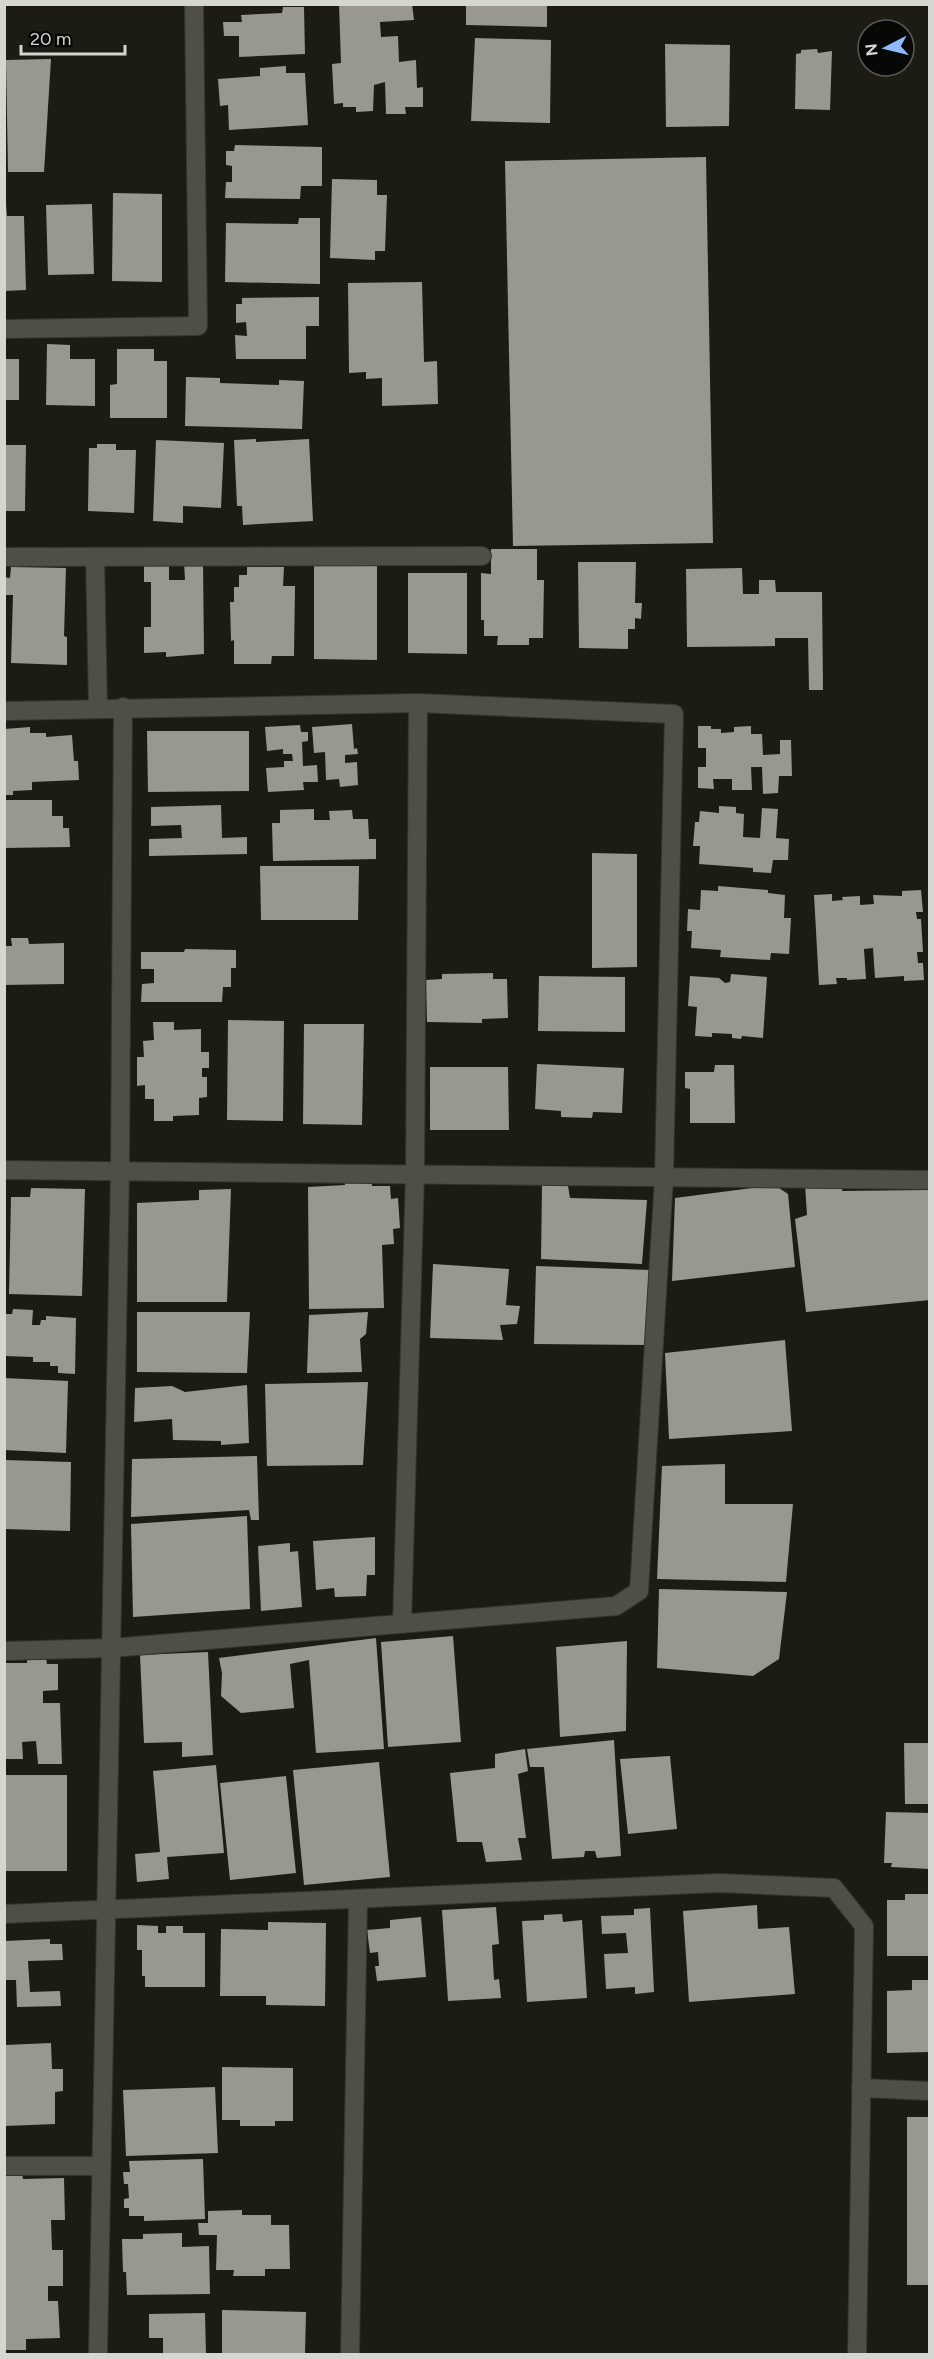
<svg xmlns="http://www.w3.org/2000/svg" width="934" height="2359" viewBox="0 0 934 2359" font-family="Figtree,sans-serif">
<rect width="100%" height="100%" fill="#1c1c15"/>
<g fill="#98988f">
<path d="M 339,4 L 412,4 L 414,20 L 380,22 L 381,37 L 398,36 L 399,62 L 416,60 L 417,88 L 423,87 L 423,107 L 405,107 L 406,114 L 386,114 L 385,82 L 374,85 L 373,111 L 356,112 L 356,107 L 343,107 L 343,103 L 334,104 L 332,64 L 341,63 Z"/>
<path d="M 466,5 L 547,5 L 547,27 L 466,25 Z"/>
<path d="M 283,7 L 304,7 L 305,54 L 239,57 L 239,36 L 224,36 L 223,22 L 242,22 L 241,15 L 282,13 Z"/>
<path d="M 475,38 L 551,40 L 550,123 L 471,121 Z"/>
<path d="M 665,44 L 730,45 L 729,126 L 666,127 Z"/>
<path d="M 817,49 L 818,53 L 832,51 L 830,110 L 795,109 L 796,54 L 801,53 L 801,50 Z"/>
<path d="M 51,59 L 44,172 L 8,172 L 6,60 Z"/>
<path d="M 286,66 L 286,73 L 305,73 L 308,125 L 229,130 L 228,105 L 220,106 L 218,79 L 260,76 L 260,68 Z"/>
<path d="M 235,145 L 322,147 L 322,186 L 301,186 L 300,199 L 225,198 L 226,182 L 232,182 L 232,166 L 226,165 L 226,151 L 234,151 Z"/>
<path d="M 706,157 L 713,543 L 513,546 L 505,161 Z"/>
<path d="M 332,179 L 377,180 L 377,195 L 387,195 L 385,251 L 375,251 L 375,260 L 330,258 Z"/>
<path d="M 113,193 L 162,194 L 162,282 L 112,281 Z"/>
<path d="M 4,204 L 6,204 L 7,216 L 24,216 L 26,290 L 4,291 Z"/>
<path d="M 92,204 L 94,274 L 48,275 L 46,205 Z"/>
<path d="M 299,218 L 320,218 L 320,284 L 225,282 L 226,223 L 298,224 Z"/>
<path d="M 422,282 L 424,362 L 437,361 L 438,404 L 382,406 L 382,378 L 366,379 L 366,372 L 349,373 L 348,283 Z"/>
<path d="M 319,297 L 319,326 L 306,326 L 306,359 L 236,359 L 235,335 L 247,336 L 246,322 L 236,323 L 236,304 L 242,304 L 242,298 Z"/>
<path d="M 47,344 L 70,345 L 70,359 L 95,359 L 95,406 L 46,405 Z"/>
<path d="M 117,349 L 154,349 L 154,361 L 167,361 L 167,418 L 110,418 L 110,385 L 117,384 Z"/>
<rect x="4" y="359" width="15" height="41"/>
<path d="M 186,377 L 220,378 L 220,383 L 279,385 L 279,380 L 304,381 L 302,429 L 185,426 Z"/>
<path d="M 256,439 L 256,442 L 309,439 L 313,521 L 243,525 L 242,506 L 237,506 L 234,440 Z"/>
<path d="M 156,440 L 224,443 L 221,508 L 183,506 L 183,523 L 153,521 Z"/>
<path d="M 97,444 L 116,444 L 116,450 L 136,450 L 134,513 L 88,511 L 89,448 L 97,448 Z"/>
<path d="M 4,445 L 26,445 L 25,511 L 4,511 Z"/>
<path d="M 491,549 L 537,549 L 537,580 L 544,580 L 543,638 L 529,638 L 529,645 L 497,645 L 498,636 L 484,636 L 484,620 L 481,620 L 481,573 L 491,574 Z"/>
<path d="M 144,561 L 169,561 L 169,580 L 185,580 L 184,562 L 203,561 L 204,654 L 166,657 L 166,652 L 144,653 L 144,627 L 151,627 L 151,582 L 144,582 Z"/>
<path d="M 314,562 L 377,562 L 377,660 L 314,659 Z"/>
<path d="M 578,562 L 636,562 L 635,603 L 642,603 L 641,619 L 635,618 L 635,629 L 628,629 L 628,649 L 579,648 Z"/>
<path d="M 11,567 L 66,568 L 64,636 L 67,637 L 67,665 L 11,663 L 13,595 L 4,595 L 4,577 L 10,578 Z"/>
<path d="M 247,567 L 284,567 L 283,586 L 295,586 L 294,656 L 272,656 L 271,664 L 234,664 L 234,640 L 231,641 L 230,602 L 234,602 L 234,587 L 239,587 L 239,575 L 247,575 Z"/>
<path d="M 742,568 L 743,594 L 759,594 L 759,580 L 775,580 L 776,592 L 822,592 L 823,690 L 809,690 L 808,638 L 775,638 L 775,646 L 687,647 L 686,569 Z"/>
<path d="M 408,573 L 467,573 L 467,654 L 408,653 Z"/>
<path d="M 352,724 L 354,749 L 357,748 L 358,754 L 345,755 L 345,763 L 357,762 L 358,785 L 340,787 L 339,779 L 326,780 L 325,752 L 314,753 L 312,727 Z"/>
<path d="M 300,725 L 301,732 L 308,732 L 308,741 L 302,742 L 303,766 L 317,765 L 318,782 L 303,782 L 304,790 L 268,792 L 266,768 L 284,767 L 284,761 L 293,761 L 292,754 L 283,754 L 283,749 L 267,751 L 265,727 Z"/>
<path d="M 698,726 L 711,726 L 711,729 L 721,729 L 721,733 L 734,732 L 734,727 L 751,726 L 751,734 L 762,734 L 763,755 L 780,754 L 780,740 L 791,740 L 792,776 L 779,776 L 778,793 L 763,794 L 762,767 L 751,767 L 752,790 L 732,790 L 732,779 L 713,779 L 714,789 L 698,788 L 698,767 L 706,767 L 706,748 L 698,748 Z"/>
<path d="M 30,727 L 30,733 L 46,733 L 46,737 L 72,735 L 74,761 L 78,761 L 79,780 L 32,782 L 32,790 L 13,791 L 13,795 L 5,795 L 4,729 Z"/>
<path d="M 147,731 L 249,731 L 249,791 L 148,792 Z"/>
<path d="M 4,800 L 52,800 L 52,816 L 63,816 L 63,828 L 69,828 L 70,847 L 4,848 Z"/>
<path d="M 221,805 L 222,838 L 247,837 L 247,854 L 149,856 L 149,839 L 182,838 L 181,825 L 151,826 L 151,807 Z"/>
<path d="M 719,806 L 736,807 L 736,813 L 744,814 L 743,837 L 760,838 L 762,808 L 778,809 L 776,838 L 789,839 L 788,860 L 773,860 L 771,873 L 753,872 L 753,868 L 699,864 L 700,846 L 693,846 L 695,822 L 699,822 L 700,811 L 719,813 Z"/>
<path d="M 314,809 L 314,820 L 330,820 L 329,811 L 352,810 L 353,819 L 368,819 L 369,839 L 376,839 L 376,859 L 273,861 L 272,823 L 280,823 L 280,810 Z"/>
<path d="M 592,853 L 637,854 L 637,967 L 592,968 Z"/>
<path d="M 260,866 L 359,866 L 358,920 L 261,920 Z"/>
<path d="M 718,886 L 768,890 L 768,893 L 785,895 L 784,918 L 791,918 L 789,954 L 771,953 L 770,960 L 720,957 L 721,950 L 691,948 L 692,931 L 687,931 L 688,909 L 700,910 L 701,890 L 718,891 Z"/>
<path d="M 921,890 L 923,912 L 916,912 L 917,919 L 921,919 L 923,952 L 917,952 L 918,963 L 923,963 L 924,980 L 904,981 L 904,976 L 875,978 L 873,948 L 864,949 L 866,979 L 847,980 L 847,978 L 836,978 L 837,984 L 819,985 L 814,895 L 832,894 L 832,901 L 843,900 L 842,897 L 860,896 L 860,905 L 874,904 L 873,895 L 902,896 L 902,891 Z"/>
<path d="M 11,938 L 28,938 L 29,944 L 64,943 L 64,984 L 4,985 L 4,946 L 12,946 Z"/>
<path d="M 185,949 L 236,950 L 236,968 L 231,968 L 231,987 L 223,987 L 222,1002 L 141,1002 L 142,984 L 154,983 L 154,969 L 141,969 L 141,952 L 184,952 Z"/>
<path d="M 493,973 L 493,979 L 507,979 L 508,1018 L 482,1019 L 482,1023 L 427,1022 L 426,980 L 442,979 L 442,974 Z"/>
<path d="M 731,974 L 767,977 L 763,1038 L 742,1036 L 741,1039 L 732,1038 L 732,1034 L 712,1033 L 712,1037 L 695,1036 L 697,1007 L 688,1006 L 690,976 L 719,978 L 725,983 L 730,982 Z"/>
<path d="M 539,976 L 625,977 L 625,1032 L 538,1031 Z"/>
<path d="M 228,1020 L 284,1021 L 283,1121 L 227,1120 Z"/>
<path d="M 153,1022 L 174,1022 L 174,1030 L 201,1029 L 201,1052 L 209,1052 L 209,1068 L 202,1068 L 202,1077 L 207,1077 L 207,1097 L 199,1098 L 199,1115 L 173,1116 L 173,1121 L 154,1121 L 154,1099 L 145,1099 L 145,1085 L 137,1086 L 137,1057 L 144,1057 L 143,1041 L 154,1040 Z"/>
<path d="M 304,1024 L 364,1024 L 362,1125 L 303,1124 Z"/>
<path d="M 537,1064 L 624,1068 L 622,1113 L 593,1112 L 592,1118 L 561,1117 L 561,1111 L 535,1109 Z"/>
<path d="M 715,1065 L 734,1065 L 735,1123 L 690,1123 L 690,1089 L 685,1088 L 685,1072 L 714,1072 Z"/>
<path d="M 430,1067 L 508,1067 L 509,1130 L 430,1130 Z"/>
<path d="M 345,1177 L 371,1177 L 372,1186 L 390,1186 L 391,1199 L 398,1198 L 400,1228 L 393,1229 L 394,1244 L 382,1245 L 384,1308 L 309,1309 L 308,1187 L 345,1185 Z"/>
<path d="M 805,1184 L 843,1185 L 842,1191 L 930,1190 L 930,1300 L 806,1312 L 795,1219 L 807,1215 Z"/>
<path d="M 542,1185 L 568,1186 L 570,1198 L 647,1200 L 642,1264 L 541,1259 Z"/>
<path d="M 31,1188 L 85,1189 L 82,1296 L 9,1294 L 11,1197 L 30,1197 Z"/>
<path d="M 752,1188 L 779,1188 L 788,1194 L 795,1267 L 672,1281 L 675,1198 Z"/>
<path d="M 231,1189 L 227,1302 L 137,1302 L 137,1203 L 199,1200 L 199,1190 Z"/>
<path d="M 433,1264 L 509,1269 L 506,1305 L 520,1306 L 517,1324 L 500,1325 L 503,1340 L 430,1338 Z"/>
<path d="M 536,1266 L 650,1270 L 646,1345 L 534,1344 Z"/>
<path d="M 13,1309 L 33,1310 L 32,1325 L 40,1325 L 41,1320 L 46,1320 L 46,1316 L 76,1318 L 75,1374 L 58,1373 L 58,1366 L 50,1366 L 50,1362 L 33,1362 L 33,1357 L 4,1356 L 4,1314 L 12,1314 Z"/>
<path d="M 137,1312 L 250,1312 L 247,1373 L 137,1372 Z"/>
<path d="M 368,1312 L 366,1334 L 360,1339 L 362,1372 L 307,1373 L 309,1315 Z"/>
<path d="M 785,1340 L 792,1431 L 669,1439 L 665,1353 Z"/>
<path d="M 4,1378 L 68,1381 L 66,1453 L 4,1450 Z"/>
<path d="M 368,1382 L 363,1465 L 267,1466 L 265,1384 Z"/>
<path d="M 247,1385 L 249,1443 L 221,1445 L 221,1441 L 173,1440 L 172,1419 L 134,1422 L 135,1388 L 172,1386 L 185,1392 Z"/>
<path d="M 257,1456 L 259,1520 L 251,1520 L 249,1510 L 131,1517 L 132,1459 Z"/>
<path d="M 4,1460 L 71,1462 L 70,1531 L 4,1529 Z"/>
<path d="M 725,1464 L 725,1504 L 793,1504 L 786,1582 L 657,1579 L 662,1466 Z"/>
<path d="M 247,1516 L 250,1609 L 133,1617 L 131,1524 Z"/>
<path d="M 375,1537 L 375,1575 L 367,1575 L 366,1596 L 335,1597 L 334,1588 L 316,1590 L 313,1541 Z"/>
<path d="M 290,1543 L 290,1552 L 298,1551 L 302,1607 L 261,1611 L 258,1546 Z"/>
<path d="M 659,1589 L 787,1592 L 779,1659 L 753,1676 L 657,1668 Z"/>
<path d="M 453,1636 L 461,1742 L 388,1747 L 381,1642 Z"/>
<path d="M 376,1638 L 384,1749 L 316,1753 L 309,1660 L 290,1664 L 294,1708 L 241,1713 L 221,1696 L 222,1673 L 219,1658 Z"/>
<path d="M 627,1641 L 626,1731 L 560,1737 L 556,1647 Z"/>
<path d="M 208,1652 L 213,1755 L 182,1757 L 182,1742 L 144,1743 L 140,1655 Z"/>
<path d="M 46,1658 L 47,1664 L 58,1664 L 58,1690 L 43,1691 L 43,1703 L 60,1703 L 62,1764 L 38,1764 L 36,1741 L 22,1742 L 23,1759 L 4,1759 L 4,1663 L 27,1663 L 27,1659 Z"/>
<path d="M 614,1740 L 621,1856 L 597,1858 L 595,1851 L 585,1851 L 584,1857 L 552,1859 L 544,1767 L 530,1767 L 527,1749 Z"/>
<path d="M 904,1743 L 930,1743 L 930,1804 L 905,1804 Z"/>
<path d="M 525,1749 L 528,1771 L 518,1774 L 526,1838 L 518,1838 L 522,1860 L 486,1862 L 482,1842 L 457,1842 L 450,1773 L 495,1768 L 495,1754 Z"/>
<path d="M 670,1756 L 677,1829 L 628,1834 L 620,1759 Z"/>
<path d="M 379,1762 L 390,1877 L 304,1885 L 293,1770 Z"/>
<path d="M 216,1765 L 224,1853 L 167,1857 L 169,1879 L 137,1882 L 135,1854 L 160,1852 L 153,1771 Z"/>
<rect x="4" y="1775" width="63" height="96"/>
<path d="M 286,1776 L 296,1873 L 230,1880 L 220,1783 Z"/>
<path d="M 886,1812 L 930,1813 L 930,1869 L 891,1867 L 892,1863 L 884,1863 Z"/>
<path d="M 905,1894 L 930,1894 L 930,1956 L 887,1956 L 887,1900 L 905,1900 Z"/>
<path d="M 757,1905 L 758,1929 L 789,1927 L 795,1994 L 689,2002 L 683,1911 Z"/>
<path d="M 496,1907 L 499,1944 L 492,1945 L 494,1980 L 499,1979 L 501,1998 L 448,2001 L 442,1910 Z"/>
<path d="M 650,1908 L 654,1992 L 635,1994 L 635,1987 L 606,1989 L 604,1954 L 628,1953 L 626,1933 L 602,1934 L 601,1916 L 634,1915 L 634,1909 Z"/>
<path d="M 562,1914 L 563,1922 L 582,1920 L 587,1998 L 527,2002 L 522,1921 L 544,1920 L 544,1915 Z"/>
<path d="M 421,1917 L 426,1977 L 377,1981 L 375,1966 L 379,1966 L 378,1952 L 370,1953 L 367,1930 L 390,1928 L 390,1920 Z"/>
<path d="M 268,1922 L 326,1923 L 325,2006 L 266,2005 L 266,1996 L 220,1996 L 221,1929 L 268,1930 Z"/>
<path d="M 137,1925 L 158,1926 L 158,1933 L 166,1933 L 166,1926 L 183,1926 L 183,1933 L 205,1933 L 205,1987 L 145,1987 L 145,1976 L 142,1976 L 142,1950 L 137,1950 Z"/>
<path d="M 50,1939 L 50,1944 L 62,1944 L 63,1960 L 28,1961 L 30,1992 L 60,1991 L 61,2006 L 17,2007 L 16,1980 L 4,1980 L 4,1941 Z"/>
<path d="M 912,1980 L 930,1980 L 930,2052 L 887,2053 L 887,1991 L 912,1990 Z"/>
<path d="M 51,2043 L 52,2069 L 63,2069 L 63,2091 L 55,2092 L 55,2124 L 5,2126 L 5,2045 Z"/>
<path d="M 222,2067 L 293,2068 L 293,2121 L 275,2121 L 275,2126 L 240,2126 L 240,2120 L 222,2120 Z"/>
<path d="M 215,2087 L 218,2153 L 126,2156 L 123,2090 Z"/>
<rect x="907" y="2117" width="23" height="168"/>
<path d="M 203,2159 L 205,2219 L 144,2221 L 144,2216 L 129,2216 L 129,2208 L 124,2208 L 124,2199 L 129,2198 L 128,2184 L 124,2184 L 123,2172 L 130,2172 L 129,2161 Z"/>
<path d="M 4,2173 L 22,2173 L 23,2179 L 64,2178 L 65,2220 L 51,2220 L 52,2250 L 63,2250 L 63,2286 L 48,2286 L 48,2301 L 58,2301 L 60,2338 L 26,2339 L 26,2350 L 4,2350 Z"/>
<path d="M 242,2210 L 242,2215 L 271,2215 L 271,2225 L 289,2225 L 290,2269 L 265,2269 L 265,2276 L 233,2276 L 234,2270 L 216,2270 L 217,2235 L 199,2235 L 198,2223 L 208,2223 L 208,2211 Z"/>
<path d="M 182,2233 L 182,2247 L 209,2246 L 210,2294 L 127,2295 L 126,2272 L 123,2272 L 122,2239 L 143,2239 L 143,2234 Z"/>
<path d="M 222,2310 L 306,2312 L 305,2354 L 222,2354 Z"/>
<path d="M 205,2313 L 206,2354 L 163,2354 L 163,2338 L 149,2338 L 149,2314 Z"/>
</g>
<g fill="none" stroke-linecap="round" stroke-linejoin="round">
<g stroke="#353530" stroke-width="20">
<g id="street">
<path d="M 4,329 L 198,326 L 194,4"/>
<path d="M 4,557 L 482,556"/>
<path d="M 95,557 L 98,708"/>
<path d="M 4,711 L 418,703 L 674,714 L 664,1177 L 639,1591 L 616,1606 L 111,1648 L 4,1651"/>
<path d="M 4,1170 L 930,1180"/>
<path d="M 402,1624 L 415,1174 L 418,703"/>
<path d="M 4,1914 L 719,1883 L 834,1888 L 864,1926 L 857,2354"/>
<path d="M 861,2088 L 930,2091"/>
<path d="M 4,2166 L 101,2166"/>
<path d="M 98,2354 L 120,1170 L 123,707"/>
<path d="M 350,2354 L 358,1899"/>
</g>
</g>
<use href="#street" stroke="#4f4f47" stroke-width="18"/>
</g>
<rect width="934" height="2359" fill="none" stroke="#d6d6d1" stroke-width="12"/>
<g transform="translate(886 48) rotate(263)"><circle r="28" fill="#070705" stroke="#5a5a57" stroke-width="1.5"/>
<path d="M0-4.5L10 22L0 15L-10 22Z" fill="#8bb9fc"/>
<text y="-9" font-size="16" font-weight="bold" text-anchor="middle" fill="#d6d6d1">N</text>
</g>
<path d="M21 45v9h104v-9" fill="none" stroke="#d6d6d1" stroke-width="3"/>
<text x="30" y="45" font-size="18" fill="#d6d6d1" stroke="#070705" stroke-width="4.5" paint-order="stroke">20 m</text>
</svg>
